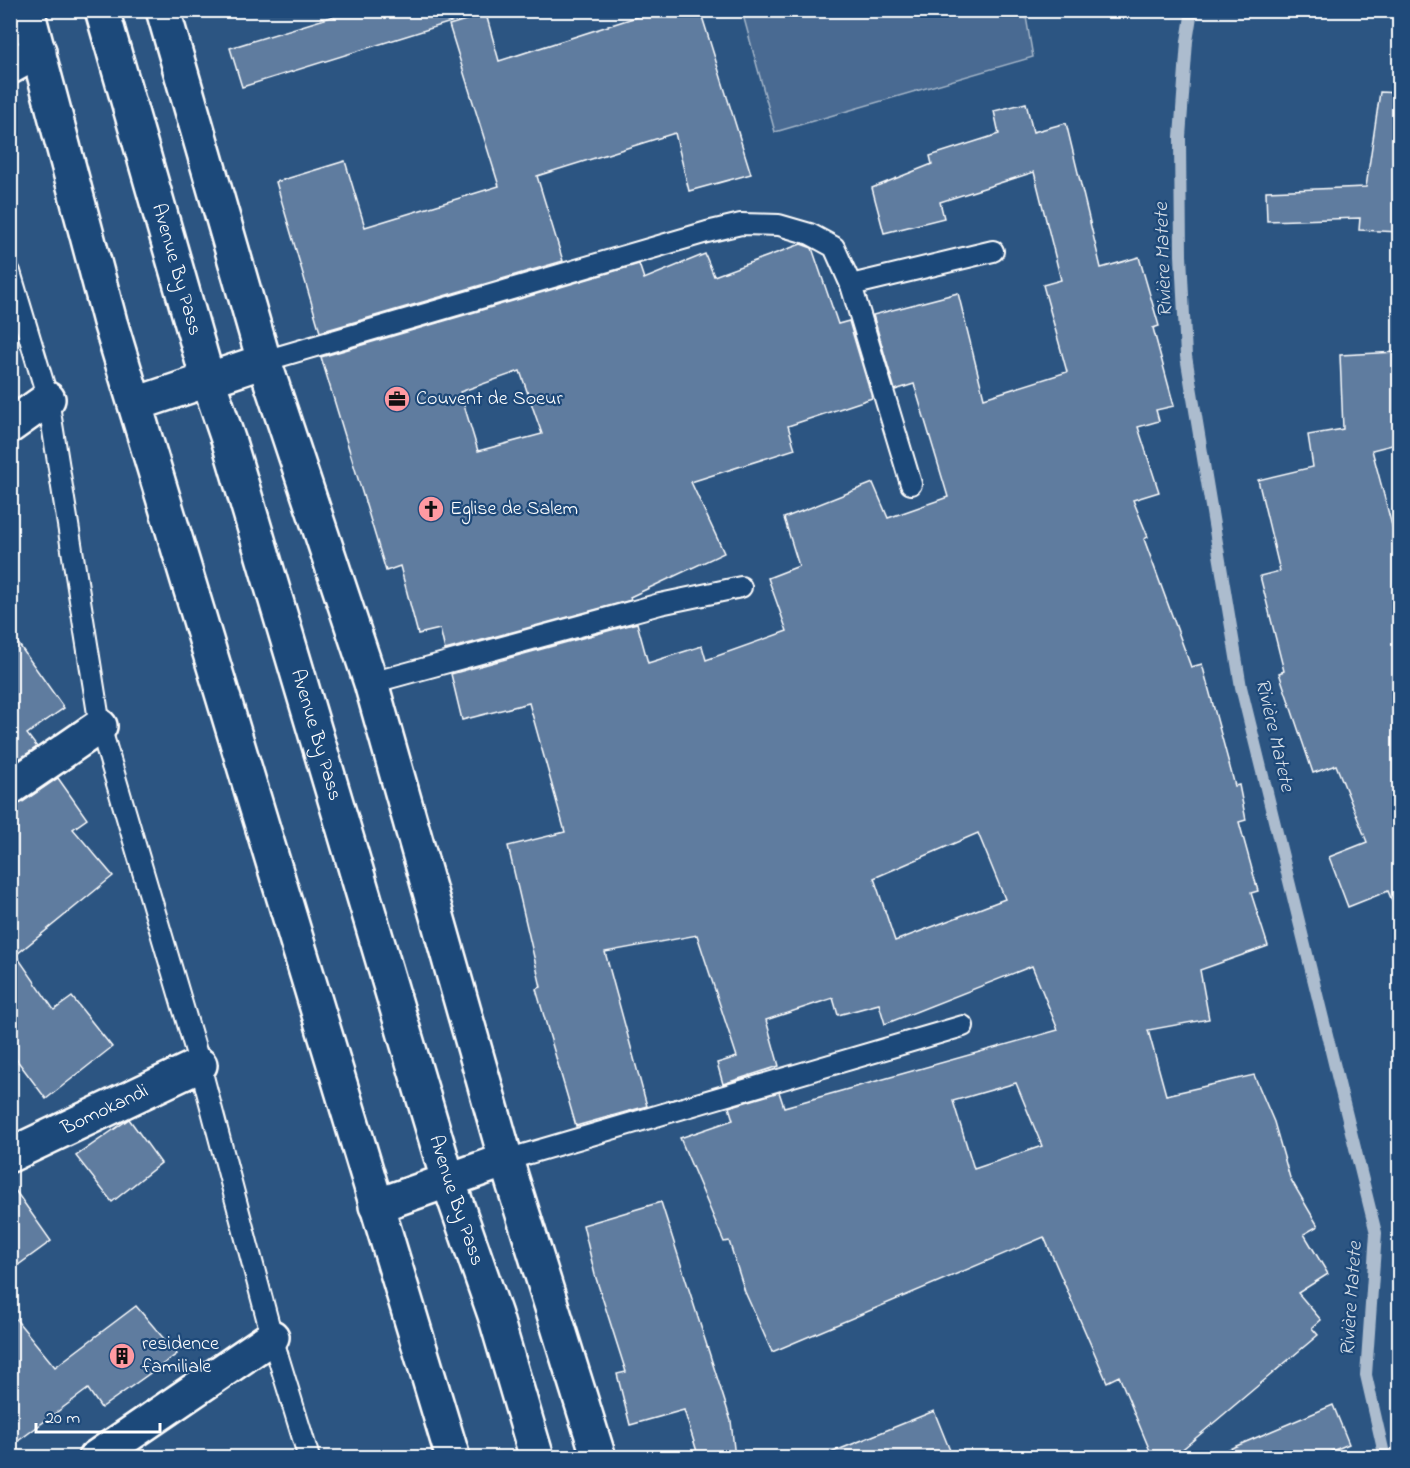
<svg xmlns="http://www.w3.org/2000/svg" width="1410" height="1468" viewBox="0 0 1410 1468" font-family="'Indie Flower',sans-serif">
<rect width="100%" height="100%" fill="#2c5582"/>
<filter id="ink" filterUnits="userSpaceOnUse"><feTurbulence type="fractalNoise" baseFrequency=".0167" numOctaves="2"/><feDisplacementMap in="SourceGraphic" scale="12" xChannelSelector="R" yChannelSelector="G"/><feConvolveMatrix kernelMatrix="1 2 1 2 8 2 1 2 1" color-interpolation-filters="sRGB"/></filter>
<g filter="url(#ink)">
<path fill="#486b92" stroke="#a4b5c8" stroke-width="1.5" d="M 742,11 L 1025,11 L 1033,57 L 775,132 Z"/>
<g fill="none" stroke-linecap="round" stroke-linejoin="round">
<path stroke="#acbcce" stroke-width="12" d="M 1192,10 L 1187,41 L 1180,137 L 1181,255 L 1186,356 L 1241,687 L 1376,1233 L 1366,1375 L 1385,1458"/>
</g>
<g fill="#5e7c9f" stroke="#fff" stroke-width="1.5" fill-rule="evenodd">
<path d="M 354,10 L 462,10 L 464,18 L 242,87 L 230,48 Z"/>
<path d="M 658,10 L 700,10 L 751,174 L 689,191 L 675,133 L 537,176 L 563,261 L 320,332 L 276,182 L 345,161 L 365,227 L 499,186 L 449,25 L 486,14 L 499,61 Z"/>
<path d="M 1380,92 L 1400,93 L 1400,232 L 1359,230 L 1360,218 L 1267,221 L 1266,191 L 1366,187 Z"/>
<path d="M 1026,103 L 1033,132 L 1066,123 L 1101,268 L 1139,257 L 1159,326 L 1153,328 L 1174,406 L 1156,410 L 1159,421 L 1138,427 L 1159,492 L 1133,500 L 1148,537 L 1144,539 L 1191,667 L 1202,664 L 1235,786 L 1239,785 L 1246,820 L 1239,822 L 1258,891 L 1251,893 L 1268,946 L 1200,970 L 1209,1019 L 1148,1030 L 1166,1095 L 1254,1075 L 1274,1122 L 1290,1178 L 1318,1226 L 1304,1234 L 1328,1274 L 1298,1293 L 1321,1320 L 1312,1328 L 1318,1335 L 1172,1458 L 1153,1458 L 1119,1376 L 1107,1382 L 1044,1237 L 772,1352 L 745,1292 L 729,1241 L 724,1242 L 680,1138 L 733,1120 L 729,1107 L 779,1092 L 784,1107 L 1058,1030 L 1032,966 L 885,1024 L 879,1004 L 838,1015 L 833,998 L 766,1020 L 779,1066 L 723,1084 L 717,1063 L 737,1057 L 697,935 L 605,952 L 647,1106 L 576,1126 L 536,989 L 541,987 L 508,846 L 565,832 L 529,703 L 462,720 L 451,674 L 637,623 L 648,663 L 702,646 L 706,660 L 787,631 L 768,578 L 799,566 L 784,518 L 873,483 L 888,518 L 948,497 L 914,384 L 895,390 L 873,315 L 958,293 L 984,398 L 1067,372 L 1043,285 L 1061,280 L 1034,172 L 940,202 L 944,218 L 884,233 L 872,188 L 932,164 L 930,156 L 999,134 L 994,111 ZM 978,833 L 1005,899 L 895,941 L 874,878 ZM 1016,1083 L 1042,1146 L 974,1169 L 953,1101 Z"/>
<path d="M 801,244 L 812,248 L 838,324 L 849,321 L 872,398 L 788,426 L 795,449 L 691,482 L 724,553 L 630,597 L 631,600 L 445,650 L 440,629 L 418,634 L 400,566 L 386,571 L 321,357 L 639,264 L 644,279 L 705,254 L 714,276 ZM 520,371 L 542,434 L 478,451 L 460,392 Z"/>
<path d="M 1397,352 L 1400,443 L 1372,450 L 1400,556 L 1399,918 L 1388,891 L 1348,907 L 1329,857 L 1367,842 L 1336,765 L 1313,773 L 1279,673 L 1284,671 L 1260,576 L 1280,571 L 1258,480 L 1313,467 L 1308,435 L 1343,429 L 1340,355 Z"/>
<path d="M 10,632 L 64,708 L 27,734 L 37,747 L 10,765 Z"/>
<path d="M 58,778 L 87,819 L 73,829 L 113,876 L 16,955 L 54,1010 L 72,997 L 112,1047 L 46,1099 L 10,1051 L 10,807 L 21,803 Z"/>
<path d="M 129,1119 L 161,1163 L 112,1202 L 76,1156 Z"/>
<path d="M 10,1183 L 51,1241 L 10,1271 Z"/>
<path d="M 661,1202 L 731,1421 L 735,1458 L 699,1458 L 684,1410 L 630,1425 L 617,1374 L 626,1372 L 595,1275 L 583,1225 Z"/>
<path d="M 136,1306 L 177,1354 L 101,1408 L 88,1389 L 10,1447 L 10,1312 L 55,1367 Z"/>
<path d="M 1333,1405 L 1349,1444 L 1315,1458 L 1208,1458 Z"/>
<path d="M 934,1411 L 953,1458 L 824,1458 L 823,1456 Z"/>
</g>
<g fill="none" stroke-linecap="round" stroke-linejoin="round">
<g stroke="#fff" stroke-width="24">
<g id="lane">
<path d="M 10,272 L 48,399 L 100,726 L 200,1065 L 272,1337 L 309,1458"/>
<path d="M 851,285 L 993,251"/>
<path d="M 264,361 L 707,232 L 741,224 L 779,225 L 810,234 L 834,247 L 851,285 L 911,484"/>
<path d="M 371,683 L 660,604 L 741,587"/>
<path d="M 506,1160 L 963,1026"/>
</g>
</g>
<g stroke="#fff" stroke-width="38">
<g id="street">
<path d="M 163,10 L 264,361 L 371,683 L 506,1160 L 599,1458"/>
<path d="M 10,67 L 39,51"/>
<path d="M 136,404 L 264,361"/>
<path d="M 10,426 L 48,399"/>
<path d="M 10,788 L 100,726"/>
<path id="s1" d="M 10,1155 L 200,1065"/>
<path d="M 376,1206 L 506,1160"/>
<path d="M 95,1458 L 272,1337"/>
</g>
</g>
<g stroke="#fff" stroke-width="38">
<g id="highway">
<path d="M 27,10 L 110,322 L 453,1458"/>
<path id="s2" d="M 102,10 L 208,380 L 229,442 L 448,1180 L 495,1315 L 537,1458"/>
</g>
</g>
<use href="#lane" stroke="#1f4a7a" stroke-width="20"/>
<use href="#street" stroke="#1f4a7a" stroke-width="33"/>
<use href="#highway" stroke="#1f4a7a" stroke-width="33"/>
</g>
</g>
<defs>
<g id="office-disc" transform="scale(1.35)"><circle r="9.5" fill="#ff9aa2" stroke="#1f4a7a"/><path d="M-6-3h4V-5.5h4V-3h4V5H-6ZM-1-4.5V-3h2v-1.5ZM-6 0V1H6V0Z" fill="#111"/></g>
<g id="church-disc" transform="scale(1.35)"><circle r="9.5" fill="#ff9aa2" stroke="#1f4a7a"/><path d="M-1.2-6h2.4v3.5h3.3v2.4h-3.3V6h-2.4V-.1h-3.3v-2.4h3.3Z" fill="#111"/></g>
<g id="building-disc" transform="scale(1.35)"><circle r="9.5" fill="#ff9aa2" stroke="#1f4a7a"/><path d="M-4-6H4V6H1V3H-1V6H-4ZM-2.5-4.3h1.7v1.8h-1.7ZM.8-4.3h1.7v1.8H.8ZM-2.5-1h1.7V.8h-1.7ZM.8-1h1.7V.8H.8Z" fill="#111"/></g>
</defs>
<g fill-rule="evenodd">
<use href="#office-disc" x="397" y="399"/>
<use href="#church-disc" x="431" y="509"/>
<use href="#building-disc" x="122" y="1356"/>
</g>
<g text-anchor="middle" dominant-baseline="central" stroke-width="4.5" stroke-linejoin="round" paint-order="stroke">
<g font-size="20" fill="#fff" stroke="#1f4a7a">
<text stroke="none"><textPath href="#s2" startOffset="270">Avenue By Pass</textPath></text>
<text stroke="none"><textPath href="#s2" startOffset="756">Avenue By Pass</textPath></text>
<text stroke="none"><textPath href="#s1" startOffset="105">Bomokandi</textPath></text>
<text stroke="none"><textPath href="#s2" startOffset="1242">Avenue By Pass</textPath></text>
</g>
<g font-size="20" fill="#fff" stroke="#1f4a7a" text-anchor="start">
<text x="416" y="399">Couvent de Soeur</text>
<text x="450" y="509">Eglise de Salem</text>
<text x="142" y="1344">residence<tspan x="142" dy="23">familiale</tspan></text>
</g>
<g font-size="21" font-style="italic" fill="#d5dde6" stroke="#1f4a7a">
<text transform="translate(1164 260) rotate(-92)">Rivière Matete</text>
<text transform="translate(1274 735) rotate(77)">Rivière Matete</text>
<text transform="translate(1352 1299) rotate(-86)">Rivière Matete</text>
</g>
</g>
<rect width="1410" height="1468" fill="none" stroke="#1f4a7a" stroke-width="36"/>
<rect x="18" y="18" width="1374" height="1432" fill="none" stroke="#fff" stroke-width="2" filter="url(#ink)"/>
<path d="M36 1423v9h124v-9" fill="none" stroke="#ffffff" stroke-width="3"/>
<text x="45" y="1423" font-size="18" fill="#ffffff" stroke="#1f4a7a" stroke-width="4.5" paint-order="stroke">20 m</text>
</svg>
